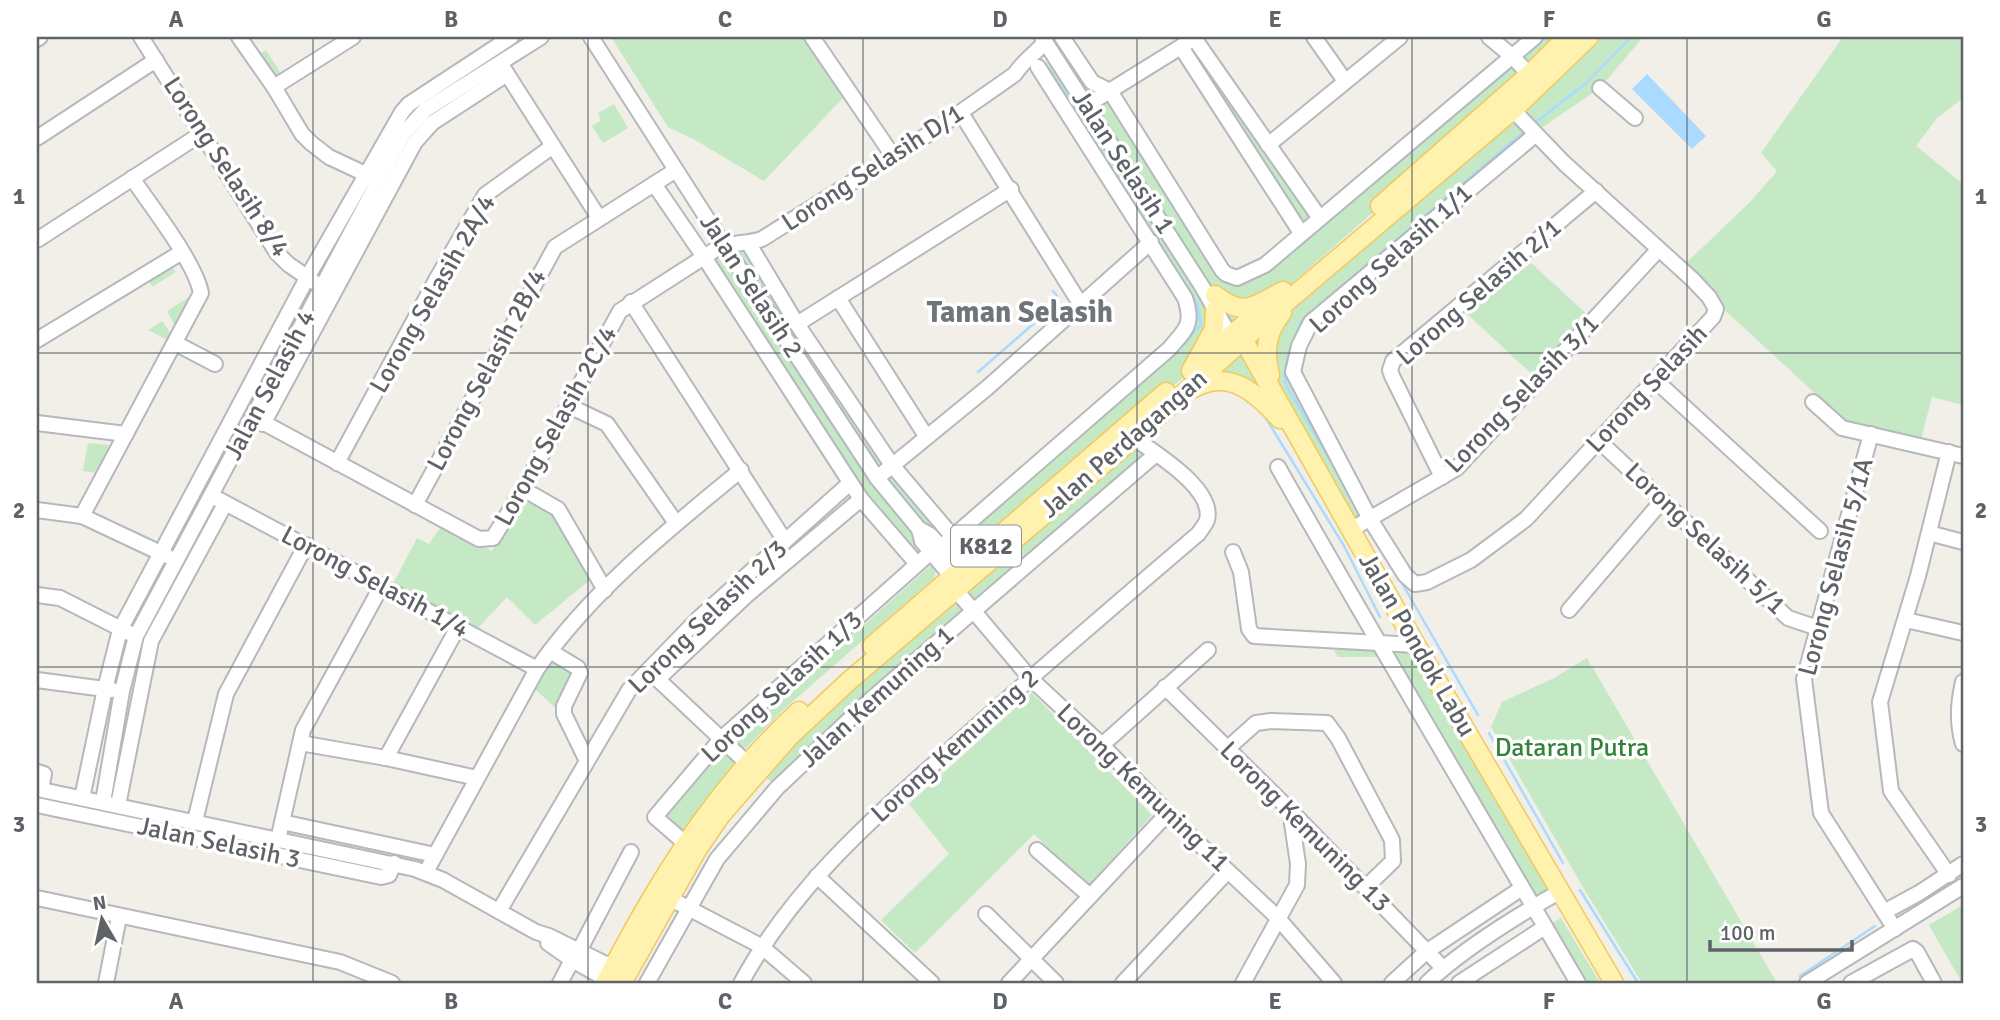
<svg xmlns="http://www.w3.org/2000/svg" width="2000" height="1020" viewBox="0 0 2000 1020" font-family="Signika,sans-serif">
<rect width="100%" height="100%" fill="#f1efe8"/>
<g fill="#c5e8c5">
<path d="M 611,37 L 803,37 L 843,98 L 764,181 L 695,140 L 668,127 Z"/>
<path d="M 1042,37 L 1062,37 L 1080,66 L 1110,91 L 1222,270 L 1237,278 L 1301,233 L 1181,47 L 1194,38 L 1319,217 L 1535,37 L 1567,37 L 1530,74 L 1287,288 L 1237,329 L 1215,295 L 1215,311 L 1191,371 L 956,571 L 931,552 L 917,564 L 861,499 L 704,257 L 749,244 L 797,324 L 951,534 L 1102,406 L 1190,318 L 1038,67 L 1056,59 Z"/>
<path d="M 1588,37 L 1643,37 L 1600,88 L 1534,133 L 1311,322 L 1293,372 L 1370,519 L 1352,529 L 1244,340 Z"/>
<path d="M 1843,37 L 1963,37 L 1963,98 L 1937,118 L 1916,146 L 1963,184 L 1963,405 L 1932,397 L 1921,439 L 1844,420 L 1680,269 L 1749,203 L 1777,171 L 1761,153 Z"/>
<path d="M 266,50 L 282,75 L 280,76 L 273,74 L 260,54 Z"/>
<path d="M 614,104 L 628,128 L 603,143 L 592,126 L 601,120 L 598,113 Z"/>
<path d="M 1531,263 L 1590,317 L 1535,377 L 1466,313 Z"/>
<path d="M 172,267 L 176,272 L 152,287 L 149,281 Z"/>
<path d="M 191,296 L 191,302 L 175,326 L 167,311 Z"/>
<path d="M 162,321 L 172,335 L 169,341 L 148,330 Z"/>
<path d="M 1236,346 L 1280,419 L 1260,399 L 1208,381 Z"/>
<path d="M 1134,438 L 1156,454 L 777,788 L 759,770 Z"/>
<path d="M 88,443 L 109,445 L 97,473 L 83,471 Z"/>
<path d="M 523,499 L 553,514 L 590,580 L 535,625 L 507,597 L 477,629 L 393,584 L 417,538 L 429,544 L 442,525 L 492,551 Z"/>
<path d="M 931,565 L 936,570 L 934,578 L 782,711 L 746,748 L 738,745 L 736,740 Z"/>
<path d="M 1328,640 L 1416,645 L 1559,892 L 1533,907 L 1385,657 L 1338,657 Z"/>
<path d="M 554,657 L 578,679 L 560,712 L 535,689 Z"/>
<path d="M 1587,658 L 1777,983 L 1642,983 L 1584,889 L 1491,727 L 1502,702 L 1554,678 Z"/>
<path d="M 1032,693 L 1152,815 L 1088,886 L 1034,834 L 915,953 L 881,920 L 949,854 L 909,804 Z"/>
<path d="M 721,739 L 747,763 L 685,843 L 655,817 Z"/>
<path d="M 1963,905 L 1963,983 L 1962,983 L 1929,925 Z"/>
<path d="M 1561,918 L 1600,983 L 1587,983 L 1552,923 Z"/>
</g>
<path fill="#aadaff" d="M 1647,74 L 1706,136 L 1692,149 L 1632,89 Z"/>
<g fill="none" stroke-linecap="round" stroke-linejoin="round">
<g stroke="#aadaff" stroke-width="2.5">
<path d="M 1050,70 L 1197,303 L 1201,325 L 1180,347"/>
<path d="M 1534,124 L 1586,83 L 1631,37"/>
<path d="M 978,372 L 1054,306 L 1057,296 L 1053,291"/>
<path d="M 1264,415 L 1344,546 L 1380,617"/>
<path d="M 1340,477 L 1286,385 C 1281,363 1294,341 1301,321 L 1526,130"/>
<path d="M 967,534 L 1076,439"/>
<path d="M 1399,578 L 1478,715"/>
<path d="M 1489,733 L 1563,863"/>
<path d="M 1580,890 L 1638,983"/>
<path d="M 1931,894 L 1963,873"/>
<path d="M 1897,914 L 1916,902"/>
<path d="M 1800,976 L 1875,926"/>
</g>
<g stroke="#b5b8bc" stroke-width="18">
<g id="minor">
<path d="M 141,37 L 277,253 L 288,264 L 314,282"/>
<path d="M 239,37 L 274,87 L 302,134 L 311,143 L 329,157 L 374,178"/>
<path d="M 591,37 L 724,245 L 877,478 L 919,529 L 930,535 L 960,568"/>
<path d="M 812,37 L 893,156"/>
<path d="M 1042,37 L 1203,288 L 1230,336"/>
<path d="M 1062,37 L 1092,82 L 1110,91 L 1222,270 L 1226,274 L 1237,278 L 1265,265 L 1535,37"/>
<path d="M 1314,37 L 1345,81"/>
<path d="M 1489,37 L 1513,57 L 1536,82"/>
<path d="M 1194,38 L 1319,217"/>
<path d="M 37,39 L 40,37"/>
<path d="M 1181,47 L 1301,233"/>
<path d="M 502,66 L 599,218"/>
<path d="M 274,87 L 353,37"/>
<path d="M 1600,88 L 1635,118"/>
<path d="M 1087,105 L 1187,43"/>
<path d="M 1513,110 L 1564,163 L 1692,279 L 1709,297 L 1716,309 L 1713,317 L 1526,519 L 1471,560 L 1427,582 L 1415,584 L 1405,575 L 1370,519 L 1293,372 L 1299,346 L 1311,322 L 1535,135"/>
<path d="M 961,113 L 1081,305"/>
<path d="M 37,138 L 156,60"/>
<path d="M 1268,145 L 1400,37"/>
<path d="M 654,184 L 704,257 L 861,499 L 917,564"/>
<path d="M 37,240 L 201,134"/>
<path d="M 749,244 L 797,324 L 892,465 L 953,537"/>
<path d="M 838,298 L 926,436"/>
<path d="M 631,302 L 785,541"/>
<path d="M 797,324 L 1011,189"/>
<path d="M 37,340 L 182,252"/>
<path d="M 175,343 L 215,364"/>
<path d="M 1655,380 L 1820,531"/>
<path d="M 1813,402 L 1842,428 L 1963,456"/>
<path d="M 569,406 L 607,424 L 676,523"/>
<path d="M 253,417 L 479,539 L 493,538 L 523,489 L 620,311 L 718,248 C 732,242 748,244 762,239 L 935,130 L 1015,74 C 1022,62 1036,53 1045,42"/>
<path d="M 37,423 L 126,434"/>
<path d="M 263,424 L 415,142 L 432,123 L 507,74"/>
<path d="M 1871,434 L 1804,679 L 1821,813 L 1895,929"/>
<path d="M 1598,440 L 1788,618 L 1818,628"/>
<path d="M 337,463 L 436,280 L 485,195 L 553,146"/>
<path d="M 1278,467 C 1376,641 1478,811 1578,983"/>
<path d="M 1442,477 L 1392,376 L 1390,370 L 1393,361 L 1596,191"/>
<path d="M 877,478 L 987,388 L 1151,242"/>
<path d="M 523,489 L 558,509 L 605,590"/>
<path d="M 212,496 L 537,669"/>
<path d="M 415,505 L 555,247 L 676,170"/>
<path d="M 37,510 L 82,516 L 167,556"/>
<path d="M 82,516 L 201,293 C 195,262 151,206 132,178"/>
<path d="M 919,529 L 922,541 L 951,576"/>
<path d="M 1352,529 L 1457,468 L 1658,250"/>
<path d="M 1929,533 L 1963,542"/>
<path d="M 941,547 L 1169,349 C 1186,329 1194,325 1185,298 L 1038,67"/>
<path d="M 1233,552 L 1241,572 L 1249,629 L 1254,636 L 1416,645"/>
<path d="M 955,589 L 1030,678 L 1102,745 L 1180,826 L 1277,917 L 1334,983"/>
<path d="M 37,595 L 60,598 L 129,633"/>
<path d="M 1569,610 L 1662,501"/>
<path d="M 1906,620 L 1963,633"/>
<path d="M 550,651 L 578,668 L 580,673 L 564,706 L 564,714 L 586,759"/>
<path d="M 651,673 L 747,763"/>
<path d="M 659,678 L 747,595 L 861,499"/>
<path d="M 37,680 L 112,690"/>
<path d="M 1963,682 C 1958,704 1957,722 1963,744"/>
<path d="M 1165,687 L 1290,810 L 1443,968"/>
<path d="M 300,743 L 386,758 L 477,778"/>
<path d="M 1102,745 L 1208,650"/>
<path d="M 1228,748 L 1256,723 L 1271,721 L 1327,723 L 1338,738 L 1392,840 L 1393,861 L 1366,887"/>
<path d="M 386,758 L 458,627"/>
<path d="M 37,772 L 44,774 L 41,789"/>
<path d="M 37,789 L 415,869 L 443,880 L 536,932 L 549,936 L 622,972"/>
<path d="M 82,798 L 105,689 L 120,630 L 307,278 L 402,112 L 409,104 L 511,37"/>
<path d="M 103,802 L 122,691 L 136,636 L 404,133 L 425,110 L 541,37"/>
<path d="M 37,805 L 381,877 L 389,875 L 394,863"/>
<path d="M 118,805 L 151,641 L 225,504"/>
<path d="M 195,821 L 226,694 L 306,545"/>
<path d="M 282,822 L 435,855"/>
<path d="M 278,840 L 303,730 L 382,585"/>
<path d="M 685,843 L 655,817 L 721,739 L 931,552"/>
<path d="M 1037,850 L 1090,896"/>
<path d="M 426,872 L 537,669 C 591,591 668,530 741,470"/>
<path d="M 1949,875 L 1891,791 L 1880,702 L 1918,576 L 1949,452"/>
<path d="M 817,876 L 932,983"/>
<path d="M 37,898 L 340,962 L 392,983"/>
<path d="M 669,898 L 761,946 L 804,983"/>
<path d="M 499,911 L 629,690 L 699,618 L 850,483"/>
<path d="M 1884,912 L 1919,893 L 1963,864"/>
<path d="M 986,914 L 1056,983"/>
<path d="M 548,943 L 572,960 L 613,983"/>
<path d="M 579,951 L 631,852"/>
<path d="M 106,983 L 119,917"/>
<path d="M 560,983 L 572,960"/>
<path d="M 647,983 L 717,859 L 777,788 L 869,701 L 1156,454"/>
<path d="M 741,983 C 794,886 871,820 953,747 C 1033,675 1116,604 1198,534 C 1201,530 1205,525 1207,520 C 1215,489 1155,453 1134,438"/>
<path d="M 1009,983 L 1168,813"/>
<path d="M 1123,983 L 1228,871"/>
<path d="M 1243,983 L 1297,885 L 1298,864 L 1290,810"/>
<path d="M 1392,983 L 1426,952 L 1522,888"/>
<path d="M 1427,983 C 1464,948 1515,917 1559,892"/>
<path d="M 1459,983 L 1545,927"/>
<path d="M 1807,983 L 1963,886"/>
<path d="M 1851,983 L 1913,949 L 1917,952 L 1934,983"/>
</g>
</g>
<g stroke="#f2c960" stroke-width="21">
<g id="major">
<path d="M 1380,206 L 1530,74 L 1567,37"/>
<path d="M 1215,295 C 1245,318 1253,306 1283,291"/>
<path d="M 1239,332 L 1416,645 L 1614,983"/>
<path d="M 1211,353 L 1258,312"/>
<path d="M 1191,371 L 1214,329 L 1215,311"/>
<path d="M 1270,375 C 1264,351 1266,333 1282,313"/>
<path d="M 1194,388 C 1231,368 1256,394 1280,419"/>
<path d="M 872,646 L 1166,392"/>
<path d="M 605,983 C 656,883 716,787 799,711"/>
<path d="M 622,983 L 697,850 L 721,815 L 789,737 L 850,680 L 1134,438 L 1264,321 L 1513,110 L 1589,37"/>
</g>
</g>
<use href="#minor" stroke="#fff" stroke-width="14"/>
<use href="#major" stroke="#fff2af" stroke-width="18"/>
</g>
<path fill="none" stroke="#5f6368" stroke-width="2" stroke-opacity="0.55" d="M 313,37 L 313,983M 588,37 L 588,983M 863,37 L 863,983M 1137,37 L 1137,983M 1412,37 L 1412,983M 1687,37 L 1687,983M 37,353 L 1963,353M 37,667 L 1963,667"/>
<g text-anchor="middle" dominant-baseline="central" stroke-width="7" stroke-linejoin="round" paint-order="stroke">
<rect fill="#fff" stroke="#8f9295" stroke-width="2" x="951" y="525.5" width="70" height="41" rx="5"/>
<g font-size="24" font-weight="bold" fill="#5f6368">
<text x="986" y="546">K812</text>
</g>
<g font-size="26" fill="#5f6368" stroke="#fff">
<text transform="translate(1123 162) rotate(57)">Jalan Selasih 1</text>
<text transform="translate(226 167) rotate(57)">Lorong Selasih 8/4</text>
<text transform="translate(873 168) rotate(-33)">Lorong Selasih D/1</text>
<text transform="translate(1391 259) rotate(-42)">Lorong Selasih 1/1</text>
<text transform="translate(751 286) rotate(57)">Jalan Selasih 2</text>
<text transform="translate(1479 292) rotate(-41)">Lorong Selasih 2/1</text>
<text transform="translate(433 294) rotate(-60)">Lorong Selasih 2A/4</text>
<text transform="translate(487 370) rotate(-62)">Lorong Selasih 2B/4</text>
<text transform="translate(270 385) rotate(-62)">Jalan Selasih 4</text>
<text transform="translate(1647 389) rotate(-47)">Lorong Selasih</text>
<text transform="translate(1522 394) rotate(-46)">Lorong Selasih 3/1</text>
<text transform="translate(556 426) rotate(-61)">Lorong Selasih 2C/4</text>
<text transform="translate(1124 444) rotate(-41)">Jalan Perdagangan</text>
<text transform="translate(1705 539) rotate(43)">Lorong Selasih 5/1</text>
<text transform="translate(1836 567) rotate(-75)">Lorong Selasih 5/1A</text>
<text transform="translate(375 582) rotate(28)">Lorong Selasih 1/4</text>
<text transform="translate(708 617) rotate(-44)">Lorong Selasih 2/3</text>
<text transform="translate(1417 645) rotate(60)">Jalan Pondok Labu</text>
<text transform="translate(782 687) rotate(-43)">Lorong Selasih 1/3</text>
<text transform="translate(877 697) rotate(-42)">Jalan Kemuning 1</text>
<text transform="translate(955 746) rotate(-42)">Lorong Kemuning 2</text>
<text transform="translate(1143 788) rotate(44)">Lorong Kemuning 11</text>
<text transform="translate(1305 827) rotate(45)">Lorong Kemuning 13</text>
<text transform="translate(219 843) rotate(12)">Jalan Selasih 3</text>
</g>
<g font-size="26" fill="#348238" stroke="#fff">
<text x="1572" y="748">Dataran Putra</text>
</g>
<g font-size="30" font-weight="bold" fill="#70757a" stroke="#fff">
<text x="1020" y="312">Taman Selasih</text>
</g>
</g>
<rect width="2000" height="1020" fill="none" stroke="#ffffff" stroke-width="77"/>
<g transform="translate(102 919) rotate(351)" stroke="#ffffff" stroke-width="5" paint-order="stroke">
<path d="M0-5L12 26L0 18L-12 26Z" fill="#5f6368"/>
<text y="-10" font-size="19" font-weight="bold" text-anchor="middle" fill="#5f6368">N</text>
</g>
<path d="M1710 940v10h142v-10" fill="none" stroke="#5f6368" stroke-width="3.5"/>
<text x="1720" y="940" font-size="21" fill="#5f6368" stroke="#ffffff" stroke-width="5" paint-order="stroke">100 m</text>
<rect x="38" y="38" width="1924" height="944" fill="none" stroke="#5f6368" stroke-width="2.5"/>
<g font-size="23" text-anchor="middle" font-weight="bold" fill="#5f6368">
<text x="176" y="27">A</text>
<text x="451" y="27">B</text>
<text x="725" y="27">C</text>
<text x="1000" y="27">D</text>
<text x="1275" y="27">E</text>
<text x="1549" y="27">F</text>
<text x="1824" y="27">G</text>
<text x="19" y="204">1</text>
<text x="1981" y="204">1</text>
<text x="19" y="518">2</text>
<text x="1981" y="518">2</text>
<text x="19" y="832">3</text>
<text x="1981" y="832">3</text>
<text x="176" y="1009">A</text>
<text x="451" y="1009">B</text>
<text x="725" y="1009">C</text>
<text x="1000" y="1009">D</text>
<text x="1275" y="1009">E</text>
<text x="1549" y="1009">F</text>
<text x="1824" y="1009">G</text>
</g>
</svg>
